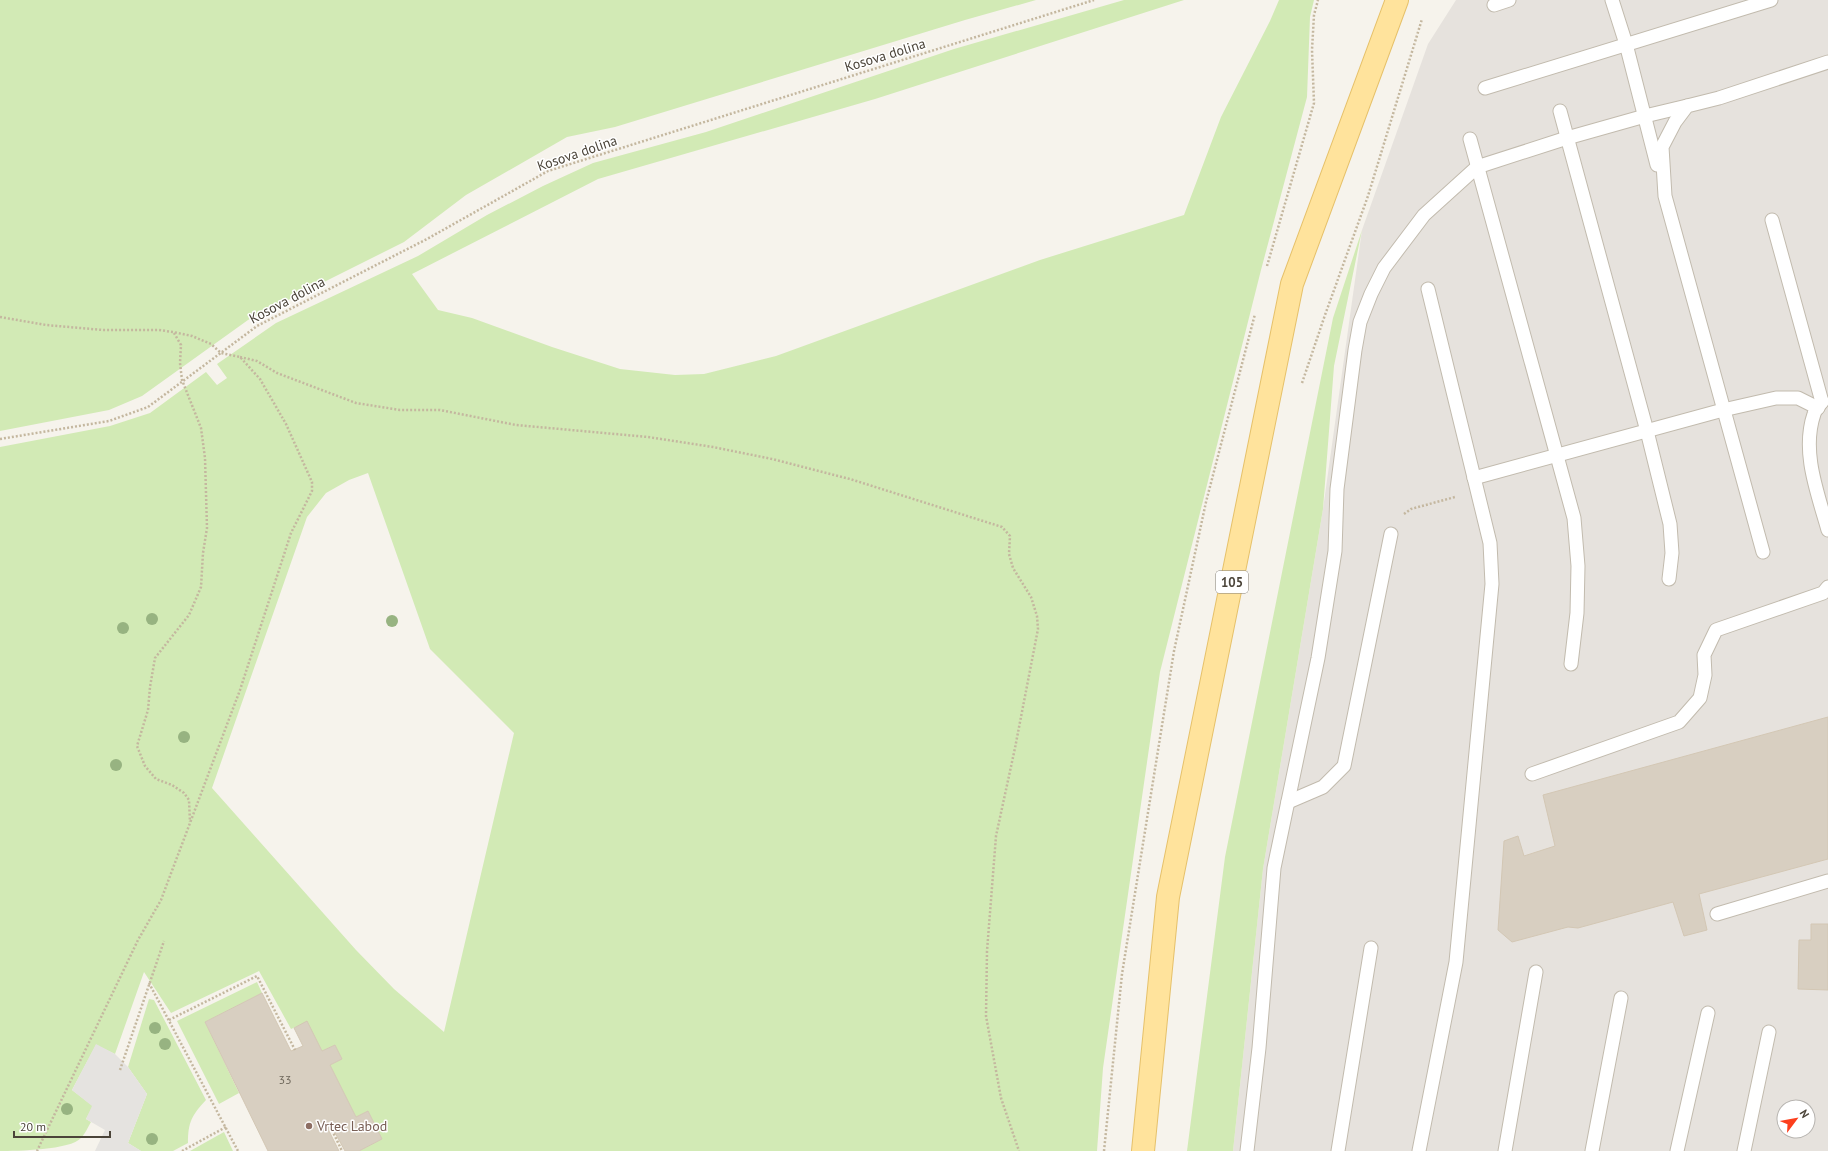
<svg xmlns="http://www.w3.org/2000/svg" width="1828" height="1151" viewBox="0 0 1828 1151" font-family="'PT Sans',sans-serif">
<rect width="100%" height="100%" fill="#f6f3ec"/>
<path fill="#e6e2dd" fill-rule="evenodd" d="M 1456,0 L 1828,0 L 1828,1151 L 1233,1151 L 1263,869 L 1323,509 L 1362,230 L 1428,44 ZM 1784,1107 L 1808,1107 L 1808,1131 L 1784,1131 Z"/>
<g fill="#d2eab5" fill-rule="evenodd">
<path d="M 0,0 L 1036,0 L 965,20 L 615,127 L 567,137 L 466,195 L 404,242 L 248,320 L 142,396 L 109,410 L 0,431 Z"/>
<path d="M 1124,0 L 1184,0 L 875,99 L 598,179 L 412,274 L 438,310 L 472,318 L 552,347 L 620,369 L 675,375 L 704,374 L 776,356 L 1040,260 L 1184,215 L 1221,117 L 1270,21 L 1279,0 L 1314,0 L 1310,17 L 1307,97 L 1261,270 L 1160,672 L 1103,1068 L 1097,1151 L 359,1151 L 382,1139 L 368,1111 L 356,1117 L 330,1065 L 342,1059 L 335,1045 L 322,1051 L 307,1022 L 291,1029 L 259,971 L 171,1013 L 144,972 L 115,1054 L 96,1045 L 72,1090 L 93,1106 L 86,1119 L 91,1122 C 88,1127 85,1134 81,1138 C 71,1150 16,1151 0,1151 L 0,447 L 110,426 L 150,413 L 206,372 L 217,385 L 227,378 L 217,364 L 276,323 L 418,256 L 487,215 L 543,186 L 593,163 L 706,132 L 954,49 ZM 368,473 L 430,649 L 514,733 L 444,1032 L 394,989 L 356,950 L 212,788 L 307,517 L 326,493 L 349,480 Z"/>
<path d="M 1362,230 L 1334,366 L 1323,509 L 1263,869 L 1233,1151 L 1187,1151 L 1225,857 L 1333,318 Z"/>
<path d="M 257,982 L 262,993 L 205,1022 L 239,1093 L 219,1104 L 177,1021 Z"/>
<path d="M 149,999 L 154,1000 L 206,1100 C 192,1115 188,1122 188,1143 L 173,1151 L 141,1151 L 128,1143 L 147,1094 L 128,1067 Z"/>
<path d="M 224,1132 L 233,1151 L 190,1151 Z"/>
</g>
<path fill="#e5e3e0" d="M 96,1044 L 115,1054 L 128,1067 L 147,1094 L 128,1143 L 141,1151 L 95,1151 L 105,1130 L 86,1119 L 92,1106 L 72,1090 Z"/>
<g fill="#d8cfc1" stroke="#d3c7b4">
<path d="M 1828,717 L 1828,859 L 1699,894 L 1707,930 L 1684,936 L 1673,902 L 1578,928 L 1568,927 L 1512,942 L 1498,930 L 1504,841 L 1518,836 L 1524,856 L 1555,846 L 1543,795 Z"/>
<path d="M 1811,924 L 1828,924 L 1828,990 L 1798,989 L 1799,940 L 1811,940 Z"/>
<path d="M 262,993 L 291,1051 L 303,1046 L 294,1028 L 307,1021 L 322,1051 L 335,1045 L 342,1059 L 330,1065 L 356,1117 L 368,1111 L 382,1139 L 359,1151 L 345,1151 L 333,1129 L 329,1131 L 339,1151 L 268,1151 L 205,1022 Z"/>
</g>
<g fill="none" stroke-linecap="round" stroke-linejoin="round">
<g stroke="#c2bbae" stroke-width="15">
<g id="lane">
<path d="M 1612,0 L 1626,44 L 1657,165"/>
<path d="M 1494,5 L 1509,0"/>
<path d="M 1485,88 L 1771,0"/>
<path d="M 1560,111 L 1647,431 L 1670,524 L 1672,553 L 1669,579"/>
<path d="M 1470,139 L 1574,518 L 1578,566 L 1577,613 L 1571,664"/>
<path d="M 1772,220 L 1822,402"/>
<path d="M 1822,401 C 1820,405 1815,410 1814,414 C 1801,452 1818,494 1828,530"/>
<path d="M 1474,478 L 1723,410 L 1776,398 L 1798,398 L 1818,408"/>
<path d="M 1763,552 L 1665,196 L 1662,147 L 1675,122 L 1687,106 L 1719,98 L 1828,62"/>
<path d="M 1532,774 L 1679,722 L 1700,698 L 1705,675 L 1704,655 L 1716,630 L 1823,593 L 1828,587"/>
<path d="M 1288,802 L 1323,787 L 1344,766 L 1391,534"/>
<path d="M 1717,914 L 1828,881"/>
<path d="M 1247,1151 L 1259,1048 L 1274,868 L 1318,658 L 1335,551 L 1337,489 L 1355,350 L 1360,322 L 1371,294 L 1384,268 L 1424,215 L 1477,167 L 1567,138 L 1645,116 L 1687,106"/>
<path d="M 1338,1151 L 1371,948"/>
<path d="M 1419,1151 L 1456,962 L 1492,584 L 1490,543 L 1428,289"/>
<path d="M 1505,1151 L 1536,972"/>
<path d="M 1592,1151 L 1621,998"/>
<path d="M 1677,1151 L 1708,1013"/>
<path d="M 1744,1151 L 1769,1032"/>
</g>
</g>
<g stroke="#e6c16a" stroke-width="24">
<path id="primary" d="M 1143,1151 L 1168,897 L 1292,284 L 1397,0"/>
</g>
<g stroke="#c4b79f" stroke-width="2.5" stroke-dasharray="2 2" stroke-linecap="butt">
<path d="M 1267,266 L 1314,103 L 1312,50 L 1314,15 L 1318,0"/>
<path d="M 0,317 L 46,325 L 103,330 L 159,330 L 173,332 L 192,336 L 211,344 L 221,353 L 240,357 L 260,379 L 286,424 L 312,482 L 312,491 L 291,533 L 240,690 L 161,900 L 138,940 L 37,1151"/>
<path d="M 174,333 L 181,345 L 180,363 L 182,380 L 201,428 L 205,458 L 207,528 L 203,553 L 201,587 L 189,615 L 155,658 L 150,687 L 148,710 L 137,746 L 145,766 L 156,779 L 172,785 L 184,793 L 189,800 L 190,822"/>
<path d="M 240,357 L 257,361 L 277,373 L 356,403 L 400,410 L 440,410 L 516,425 L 648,437 L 713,447 L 772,459 L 850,479 L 1002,527 L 1010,536 L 1009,554 L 1013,568 L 1031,597 L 1037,616 L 1038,629 L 1015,748 L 996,836 L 987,951 L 986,1016 L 1001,1098 L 1019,1151"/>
<path d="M 1302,383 L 1325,315 L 1368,196 L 1422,19"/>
<path d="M 0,439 L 109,421 L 148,407 L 257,326 L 427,239 L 548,171 L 1094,0"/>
<path d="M 1404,514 L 1411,509 L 1455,497"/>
<path d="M 149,983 L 238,1151"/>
<path d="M 169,1020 L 257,976 L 295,1050"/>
<path d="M 120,1070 L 164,941"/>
<path d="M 332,1130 L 342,1151"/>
<path d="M 182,1151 L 226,1127"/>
<path d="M 1104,1151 L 1122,974 L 1174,651 L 1206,502 L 1255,314"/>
</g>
<use href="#lane" stroke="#fff" stroke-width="13"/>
<use href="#primary" stroke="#ffe39c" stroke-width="22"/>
</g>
<g fill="#97b381">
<circle cx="152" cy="619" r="6"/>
<circle cx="392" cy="621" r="6"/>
<circle cx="123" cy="628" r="6"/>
<circle cx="184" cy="737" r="6"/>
<circle cx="116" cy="765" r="6"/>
<circle cx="155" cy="1028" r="6"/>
<circle cx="165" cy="1044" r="6"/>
<circle cx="67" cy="1109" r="6"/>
<circle cx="152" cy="1139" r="6"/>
</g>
<circle fill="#8d6e63" stroke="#fff" stroke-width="1.5" cx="309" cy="1126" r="4"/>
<g text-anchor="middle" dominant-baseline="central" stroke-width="3" stroke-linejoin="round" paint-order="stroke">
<g font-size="12" fill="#6e675b">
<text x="285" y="1079">33</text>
</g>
<rect fill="#fff" stroke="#817c74" stroke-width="1" x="1216" y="571" width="32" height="22" rx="3"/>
<g font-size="13" font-weight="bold" fill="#4b4439">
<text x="1232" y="582">105</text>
</g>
<g font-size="14" fill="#4b4439" stroke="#fff">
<text transform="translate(885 55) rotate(-17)">Kosova dolina</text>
<text transform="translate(577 153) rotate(-19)">Kosova dolina</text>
<text transform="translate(287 300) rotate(-28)">Kosova dolina</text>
</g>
<g font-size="14" fill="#785e54" stroke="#fff" text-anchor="start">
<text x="317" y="1126">Vrtec Labod</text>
</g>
</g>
<g transform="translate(1796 1119) rotate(58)"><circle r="19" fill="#ffffff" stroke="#b7b4b0"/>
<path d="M0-3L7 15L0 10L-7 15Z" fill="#fc3f1d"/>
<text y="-6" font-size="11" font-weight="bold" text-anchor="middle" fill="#4b4439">N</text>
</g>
<path d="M14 1131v6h96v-6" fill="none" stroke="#4b4439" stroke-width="2"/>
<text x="20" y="1131" font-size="12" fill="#4b4439" stroke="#ffffff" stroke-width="3" paint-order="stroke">20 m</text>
</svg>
